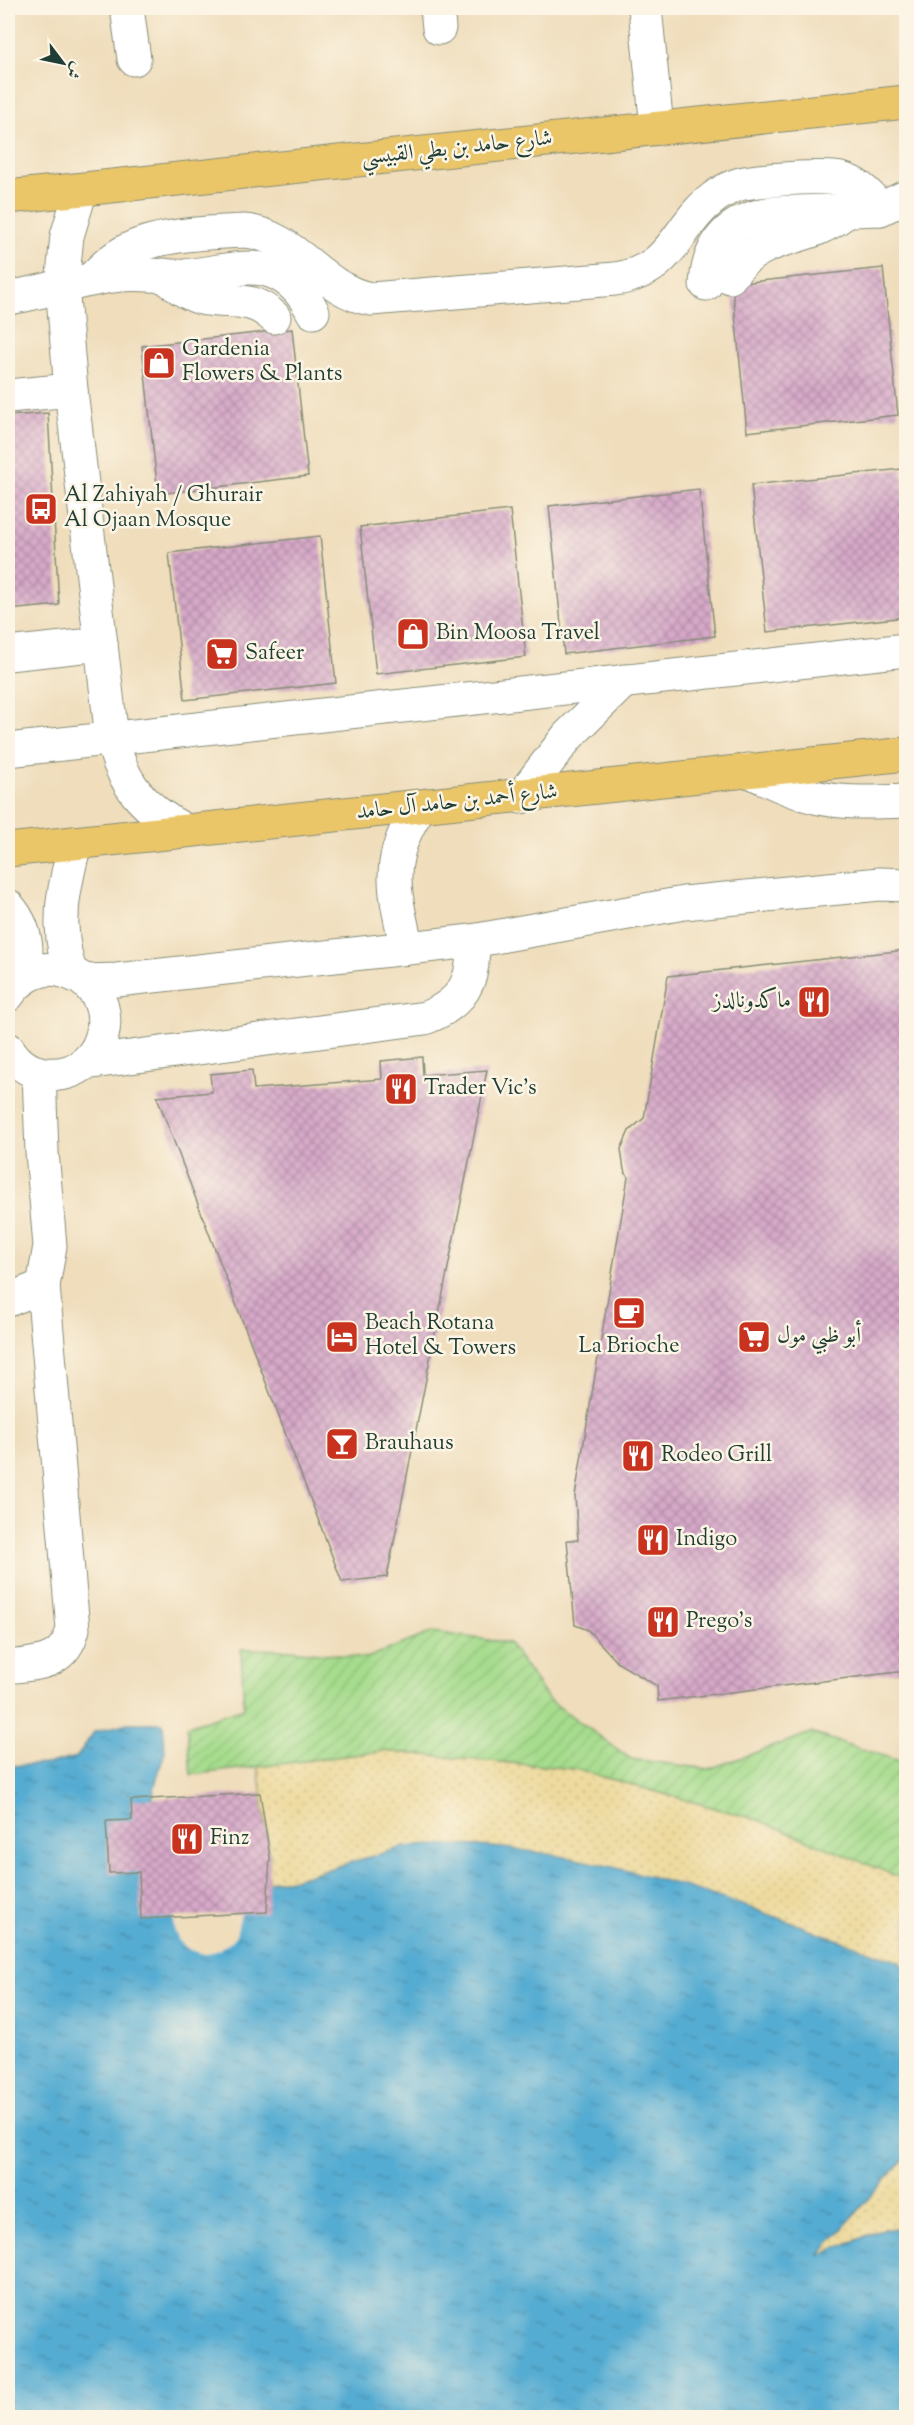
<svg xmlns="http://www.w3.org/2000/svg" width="914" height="2425" viewBox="0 0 914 2425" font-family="'Sorts Mill Goudy',Amiri,serif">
<defs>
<pattern id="sand-dots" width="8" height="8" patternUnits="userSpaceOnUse" patternTransform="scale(1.5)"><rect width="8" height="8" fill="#eeda9e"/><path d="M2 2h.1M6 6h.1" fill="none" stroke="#ccbc89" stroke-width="1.8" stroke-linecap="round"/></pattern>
<pattern id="garden-furrows" width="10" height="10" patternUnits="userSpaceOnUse" patternTransform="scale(1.5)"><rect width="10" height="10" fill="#a6dc8d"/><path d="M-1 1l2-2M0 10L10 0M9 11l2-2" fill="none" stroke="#8ebe7a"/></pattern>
<pattern id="water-ripples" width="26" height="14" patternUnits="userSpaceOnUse" patternTransform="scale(1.5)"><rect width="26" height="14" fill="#55acd2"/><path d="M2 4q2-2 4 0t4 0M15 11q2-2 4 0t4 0" fill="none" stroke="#468dab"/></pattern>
<pattern id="building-cross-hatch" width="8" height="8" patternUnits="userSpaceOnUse" patternTransform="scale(1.5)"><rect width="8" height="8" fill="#d7a9c9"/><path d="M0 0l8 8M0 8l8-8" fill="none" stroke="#ae8ba4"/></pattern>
</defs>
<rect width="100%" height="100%" fill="#fcf5e5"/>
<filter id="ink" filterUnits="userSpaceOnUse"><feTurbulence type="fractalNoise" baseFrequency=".0167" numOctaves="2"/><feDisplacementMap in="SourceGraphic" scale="12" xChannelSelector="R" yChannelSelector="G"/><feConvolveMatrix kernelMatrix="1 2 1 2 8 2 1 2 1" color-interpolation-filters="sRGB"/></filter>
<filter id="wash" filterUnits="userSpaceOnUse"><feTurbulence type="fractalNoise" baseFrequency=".008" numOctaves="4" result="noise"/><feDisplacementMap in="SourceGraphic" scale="24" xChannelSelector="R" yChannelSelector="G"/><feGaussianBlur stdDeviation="1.35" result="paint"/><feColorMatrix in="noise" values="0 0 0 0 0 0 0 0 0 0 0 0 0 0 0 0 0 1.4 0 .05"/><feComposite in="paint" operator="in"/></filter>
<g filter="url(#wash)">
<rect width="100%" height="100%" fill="#efddbb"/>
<g fill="url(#sand-dots)" stroke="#868c69" stroke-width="1.5">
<path d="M 384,1751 L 575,1769 L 758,1820 L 889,1872 L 906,1880 L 906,1968 L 899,1962 L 761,1912 L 637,1873 L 422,1846 L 404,1847 L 294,1879 L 267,1882 L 270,1857 L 258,1766 Z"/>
<path d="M 906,2157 L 906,2230 L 883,2229 L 817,2257 Z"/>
</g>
<path fill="url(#garden-furrows)" stroke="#628c60" stroke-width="1.5" d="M 433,1632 L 509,1643 L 548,1699 L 631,1759 L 709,1769 L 811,1733 L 906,1763 L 906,1880 L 758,1820 L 575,1769 L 384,1751 L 191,1775 L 187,1726 L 244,1708 L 241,1649 L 290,1650 L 367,1658 Z"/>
<path fill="url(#water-ripples)" stroke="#3a7483" stroke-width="1.5" d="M 128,1723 L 163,1723 L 165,1751 L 154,1789 L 150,1823 L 235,1886 L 294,1879 L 404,1847 C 567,1832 748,1907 899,1962 L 906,1968 L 906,2157 L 818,2256 L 883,2229 L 906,2230 L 906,2417 L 8,2417 L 8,1766 L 50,1764 L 77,1757 L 94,1732 Z"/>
<path fill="#efddbb" d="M 131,1800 L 267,1912 L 241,1913 L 236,1935 L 231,1941 L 217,1951 L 203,1954 L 188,1949 L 179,1941 L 174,1929 L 174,1918 L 141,1919 L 139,1872 L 109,1873 L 106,1821 L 132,1820 Z"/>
<g id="blocks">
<g fill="url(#building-cross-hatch)">
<path d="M 883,268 L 898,415 L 747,432 L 732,284 Z"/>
<path d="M 292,329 L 308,476 L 158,494 L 142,346 Z"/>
<path d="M 48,413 L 59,605 L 8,610 L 8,416 Z"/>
<path d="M 902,469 L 906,512 L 906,617 L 767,632 L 751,485 Z"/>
<path d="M 699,489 L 715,636 L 564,654 L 549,506 Z"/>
<path d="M 510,510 L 526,657 L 376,674 L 360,527 Z"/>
<path d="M 320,536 L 336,683 L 185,700 L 169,553 Z"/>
<path d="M 906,950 L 906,1671 L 658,1701 L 657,1686 L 618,1663 L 588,1630 L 575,1625 L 567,1540 L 578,1540 L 575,1496 L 628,1177 L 624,1170 L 621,1149 L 629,1131 L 644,1118 L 668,976 Z"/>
<path d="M 422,1057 L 423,1075 L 487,1070 L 387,1577 L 342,1582 L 157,1097 L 212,1092 L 210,1074 L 252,1070 L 254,1089 L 382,1079 L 381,1061 Z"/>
<path d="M 260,1793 L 270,1857 L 267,1912 L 141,1919 L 139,1872 L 109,1873 L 106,1821 L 132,1820 L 131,1800 Z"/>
</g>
</g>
</g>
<g filter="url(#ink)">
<use href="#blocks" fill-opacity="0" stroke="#878d78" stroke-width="1.5"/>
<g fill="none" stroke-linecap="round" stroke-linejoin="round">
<g stroke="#878d78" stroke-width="35">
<g id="minor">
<path d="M 127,8 L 134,59"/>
<path d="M 437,8 L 439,28"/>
<path d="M 645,8 L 657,128"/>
<path d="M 81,190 L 67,236 L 62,285 L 71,390 L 112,738 C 122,784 143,808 184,830"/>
<path d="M 164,275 C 176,286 190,296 206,299 C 233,303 252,296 274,317"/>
<path d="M 730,277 C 761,231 803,245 843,214"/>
<path d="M 92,279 C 101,269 111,259 124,252 C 155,234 208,233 244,231 C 295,234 321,291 371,299 L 615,279 C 677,270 675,223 719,194 C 725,190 733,186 740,184 C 755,180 826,175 841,179 C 858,183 870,195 880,209"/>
<path d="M 706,284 C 709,241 730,220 772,213 L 880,209 L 906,197"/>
<path d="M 8,298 C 45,292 82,279 120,275 C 142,273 163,277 184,276 C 210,274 241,264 267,270 C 289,276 303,292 313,312"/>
<path d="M 8,396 L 71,390"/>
<path d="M 8,654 L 101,644"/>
<path d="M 8,750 L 906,650"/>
<path d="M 748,770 C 811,803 837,804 906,801"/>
<path d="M 521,797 L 568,736 L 624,681"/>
<path d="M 8,906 C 27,928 30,951 22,978"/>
<path d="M 407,948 C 394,891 384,860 419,808"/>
<path d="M 70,972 C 55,924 63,891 75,843"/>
<path d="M 85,981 L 117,980 L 472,941 L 684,903 L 880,884 L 906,885"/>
<path d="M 8,995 C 18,979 39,966 59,970 C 127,983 114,1081 44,1074 C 29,1072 16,1062 8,1049"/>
<path d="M 85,1063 L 425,1018 C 462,1004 476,981 472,941"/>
<path d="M 8,1300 L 43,1286 L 50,1246 L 42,1152 L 39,1073"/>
<path d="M 8,1667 C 39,1663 64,1664 73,1629 L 43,1286"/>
</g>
</g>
<g stroke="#878d78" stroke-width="35">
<g id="major">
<path d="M 8,197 L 906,102"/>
<path d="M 8,850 L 906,754"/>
</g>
</g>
<use href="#minor" stroke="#fff" stroke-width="33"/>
<use href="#major" stroke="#eac669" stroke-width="33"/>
</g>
</g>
<defs>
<g id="shop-square" transform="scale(1.725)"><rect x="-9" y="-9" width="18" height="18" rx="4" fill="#c8321e" stroke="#fcf5e5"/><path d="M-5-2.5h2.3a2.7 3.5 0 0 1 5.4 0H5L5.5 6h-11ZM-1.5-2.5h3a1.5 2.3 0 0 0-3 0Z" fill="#fff"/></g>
<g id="bus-square" transform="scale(1.725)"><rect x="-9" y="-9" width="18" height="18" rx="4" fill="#c8321e" stroke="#fcf5e5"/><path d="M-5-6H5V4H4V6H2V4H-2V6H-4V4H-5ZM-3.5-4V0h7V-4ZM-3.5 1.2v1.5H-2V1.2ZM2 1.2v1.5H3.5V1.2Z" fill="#fff"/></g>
<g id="supermarket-square" transform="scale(1.725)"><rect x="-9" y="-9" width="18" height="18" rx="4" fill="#c8321e" stroke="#fcf5e5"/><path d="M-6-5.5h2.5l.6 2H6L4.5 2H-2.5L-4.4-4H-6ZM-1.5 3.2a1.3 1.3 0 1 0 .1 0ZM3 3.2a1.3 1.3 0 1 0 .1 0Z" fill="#fff"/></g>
<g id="restaurant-square" transform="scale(1.725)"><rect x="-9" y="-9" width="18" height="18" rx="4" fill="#c8321e" stroke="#fcf5e5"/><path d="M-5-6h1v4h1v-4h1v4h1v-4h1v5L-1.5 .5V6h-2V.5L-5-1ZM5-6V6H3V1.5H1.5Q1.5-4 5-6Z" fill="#fff"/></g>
<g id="cafe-square" transform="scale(1.725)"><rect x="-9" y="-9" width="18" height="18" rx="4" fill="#c8321e" stroke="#fcf5e5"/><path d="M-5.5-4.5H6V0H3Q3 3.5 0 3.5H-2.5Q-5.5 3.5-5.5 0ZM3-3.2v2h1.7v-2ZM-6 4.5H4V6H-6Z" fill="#fff"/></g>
<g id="hotel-square" transform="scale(1.725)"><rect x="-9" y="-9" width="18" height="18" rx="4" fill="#c8321e" stroke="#fcf5e5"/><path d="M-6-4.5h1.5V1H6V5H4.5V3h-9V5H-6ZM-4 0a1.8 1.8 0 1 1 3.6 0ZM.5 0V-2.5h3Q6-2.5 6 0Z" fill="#fff"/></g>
<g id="bar-square" transform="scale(1.725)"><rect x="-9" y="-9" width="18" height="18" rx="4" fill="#c8321e" stroke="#fcf5e5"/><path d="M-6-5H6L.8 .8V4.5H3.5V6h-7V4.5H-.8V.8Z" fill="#fff"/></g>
</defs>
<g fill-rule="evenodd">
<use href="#shop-square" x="159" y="363"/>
<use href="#bus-square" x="41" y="509"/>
<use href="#shop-square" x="413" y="634"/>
<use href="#supermarket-square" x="222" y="654"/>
<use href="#restaurant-square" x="814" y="1002"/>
<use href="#restaurant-square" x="401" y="1089"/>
<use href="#cafe-square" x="629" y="1313"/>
<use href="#hotel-square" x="342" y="1337"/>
<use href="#supermarket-square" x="754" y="1337"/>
<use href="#bar-square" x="342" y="1444"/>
<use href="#restaurant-square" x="638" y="1456"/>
<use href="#restaurant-square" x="653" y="1540"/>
<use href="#restaurant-square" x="663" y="1622"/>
<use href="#restaurant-square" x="187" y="1839"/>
</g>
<g text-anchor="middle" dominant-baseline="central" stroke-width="5" stroke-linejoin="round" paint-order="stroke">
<g font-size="22" fill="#1f3d34" stroke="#fcf5e5">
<text transform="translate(457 149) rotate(-6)">شارع حامد بن بطي القبيسي</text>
<text transform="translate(457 803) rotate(-6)">شارع أحمد بن حامد آل حامد</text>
</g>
<g font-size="22" fill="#1f3d34" stroke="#fcf5e5" text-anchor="start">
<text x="182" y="350">Gardenia<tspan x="182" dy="25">Flowers &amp; Plants</tspan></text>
<text x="64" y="496">Al Zahiyah / Ghurair<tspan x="64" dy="25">Al Ojaan Mosque</tspan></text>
<text x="436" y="634">Bin Moosa Travel</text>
<text x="245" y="654">Safeer</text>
<text x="791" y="1002" text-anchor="end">ماكدونالدز</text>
<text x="424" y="1089">Trader Vic's</text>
<text x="365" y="1324">Beach Rotana<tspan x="365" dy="25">Hotel &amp; Towers</tspan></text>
<text x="777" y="1337">أبو ظبي مول</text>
<text x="629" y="1347" text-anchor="middle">La Brioche</text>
<text x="365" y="1444">Brauhaus</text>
<text x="661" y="1456">Rodeo Grill</text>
<text x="676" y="1540">Indigo</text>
<text x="686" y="1622">Prego's</text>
<text x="210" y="1839">Finz</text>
</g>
</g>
<rect width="914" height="2425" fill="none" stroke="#fcf5e5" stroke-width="30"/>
<g transform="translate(63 63) rotate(122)" stroke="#fcf5e5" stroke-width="4.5" paint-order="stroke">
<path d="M0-4.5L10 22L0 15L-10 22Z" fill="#1f3d34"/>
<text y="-9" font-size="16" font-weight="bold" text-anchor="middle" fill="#1f3d34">ش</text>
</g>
</svg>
